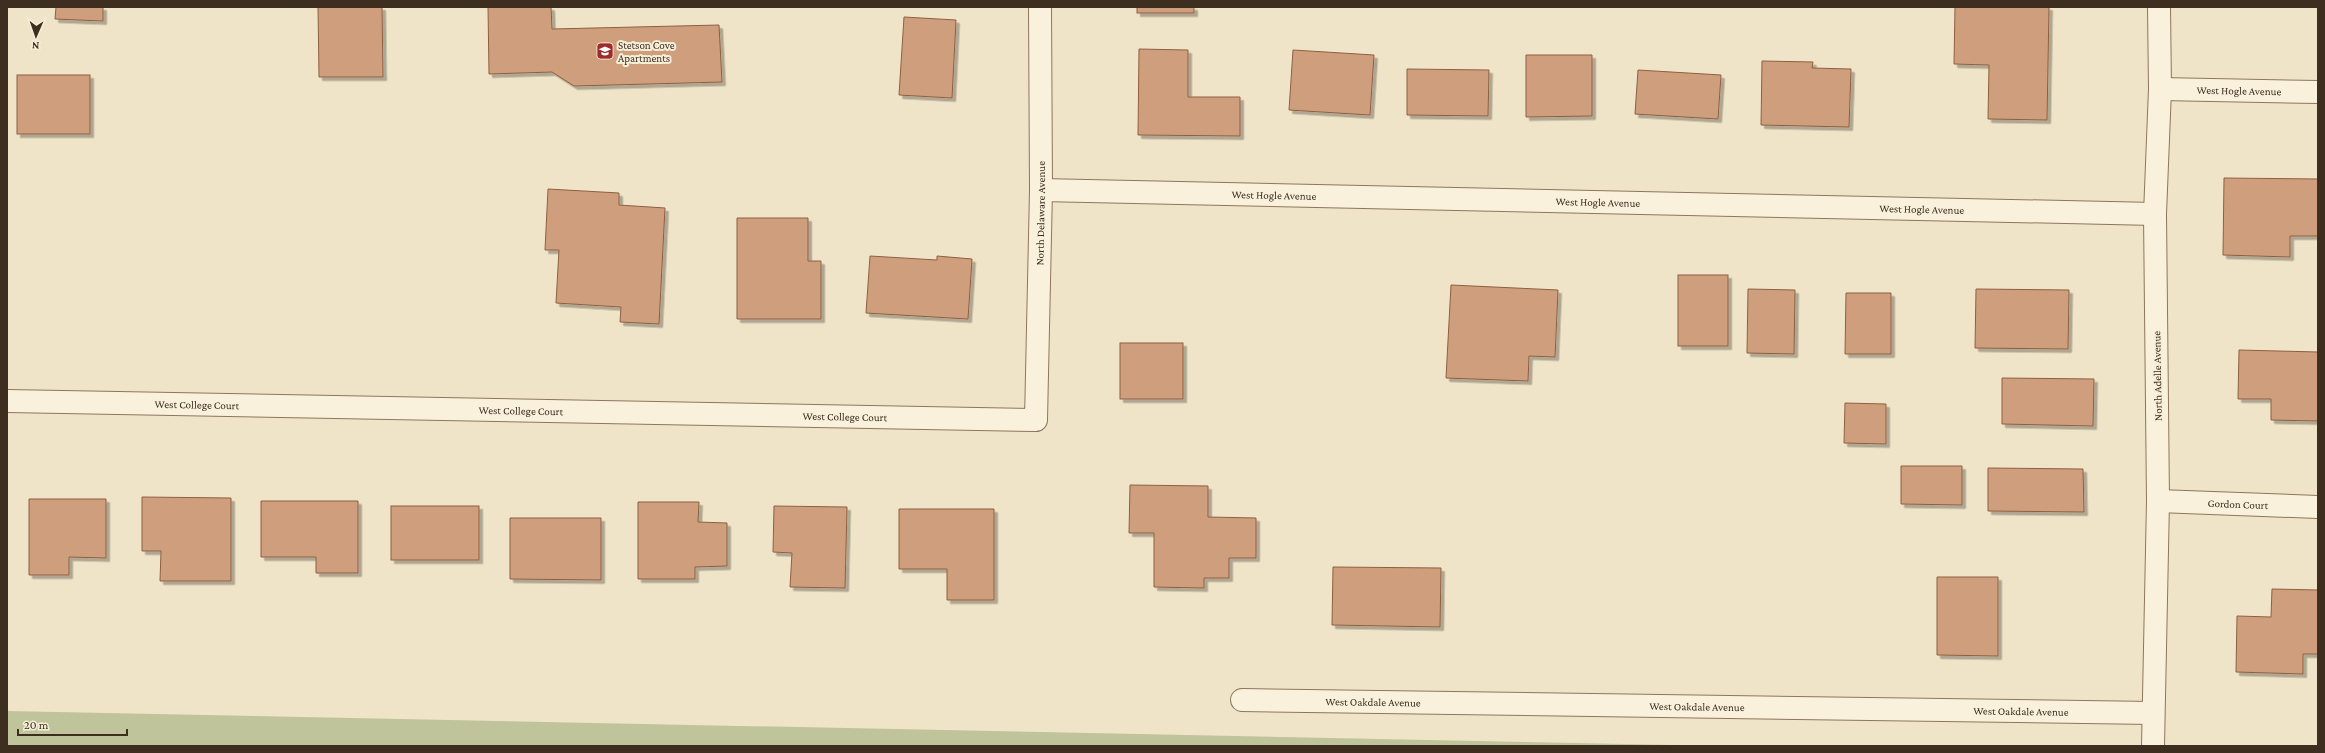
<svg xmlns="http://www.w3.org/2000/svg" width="2325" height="753" viewBox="0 0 2325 753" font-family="'Crimson Pro',serif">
<defs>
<filter id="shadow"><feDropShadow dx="3.5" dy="3.5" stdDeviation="0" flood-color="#0004"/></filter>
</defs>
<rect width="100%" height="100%" fill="#f0e4c8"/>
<path fill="#bfc49a" d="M 7,711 L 1726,746 L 7,746 Z"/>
<g fill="#cf9f7d" stroke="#8d5f41" filter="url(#shadow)">
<path d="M 56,7 L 103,7 L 103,21 L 55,19 Z"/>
<path d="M 318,7 L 382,7 L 383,77 L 319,77 Z"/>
<path d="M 488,7 L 551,7 L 552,29 L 719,25 L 722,82 L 574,86 L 552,72 L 489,74 Z"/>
<rect x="1137" y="7" width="57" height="6"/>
<path d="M 1955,7 L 2049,7 L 2047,120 L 1988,119 L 1989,65 L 1954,64 Z"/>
<path d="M 904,17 L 956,20 L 952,98 L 899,95 Z"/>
<path d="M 1139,49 L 1188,50 L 1188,97 L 1240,97 L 1240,136 L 1138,135 Z"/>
<path d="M 1293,50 L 1374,55 L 1370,115 L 1289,110 Z"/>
<path d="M 1526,55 L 1592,55 L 1592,116 L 1526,117 Z"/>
<path d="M 1762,61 L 1813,62 L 1812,68 L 1851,69 L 1849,127 L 1761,125 Z"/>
<path d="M 1407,69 L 1489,70 L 1488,116 L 1407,115 Z"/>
<path d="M 1638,70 L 1721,75 L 1718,119 L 1635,114 Z"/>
<rect x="17" y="75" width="73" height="59"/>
<path d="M 2224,178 L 2318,179 L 2318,236 L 2290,236 L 2290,257 L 2223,255 Z"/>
<path d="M 548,189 L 619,193 L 619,205 L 665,208 L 659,324 L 620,322 L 621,307 L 556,303 L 559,250 L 545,250 Z"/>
<path d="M 737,218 L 808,218 L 808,261 L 821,261 L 821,319 L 737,319 Z"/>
<path d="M 870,256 L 937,260 L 937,256 L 972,259 L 968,319 L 866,313 Z"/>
<rect x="1678" y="275" width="50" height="71"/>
<path d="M 1451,285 L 1558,290 L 1555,357 L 1529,356 L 1528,381 L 1446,378 Z"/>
<path d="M 1748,289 L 1795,290 L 1794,354 L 1747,353 Z"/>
<path d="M 1976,289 L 2069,290 L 2068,349 L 1975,348 Z"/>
<path d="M 1846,293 L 1891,293 L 1891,354 L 1845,354 Z"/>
<rect x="1120" y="343" width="63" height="56"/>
<path d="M 2239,350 L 2318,352 L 2318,421 L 2271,420 L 2271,399 L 2238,399 Z"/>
<path d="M 2002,378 L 2094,379 L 2093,426 L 2002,424 Z"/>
<path d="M 1845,403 L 1886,404 L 1886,444 L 1844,443 Z"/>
<path d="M 1901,466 L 1962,466 L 1962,505 L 1901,504 Z"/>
<path d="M 1988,468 L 2083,469 L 2084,512 L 1988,511 Z"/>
<path d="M 1130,485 L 1208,486 L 1208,517 L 1256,518 L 1256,558 L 1229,558 L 1229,578 L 1204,578 L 1204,588 L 1154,587 L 1154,533 L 1129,533 Z"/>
<path d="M 142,497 L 231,498 L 231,581 L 160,581 L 161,551 L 142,551 Z"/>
<path d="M 29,499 L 106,499 L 106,558 L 69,557 L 69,575 L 29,575 Z"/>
<path d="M 261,501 L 358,501 L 358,573 L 316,573 L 316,557 L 261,557 Z"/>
<path d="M 638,502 L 699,502 L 698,522 L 727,523 L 727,566 L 695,567 L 695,579 L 638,579 Z"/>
<rect x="391" y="506" width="88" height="54"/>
<path d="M 774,506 L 847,507 L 845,588 L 790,587 L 792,553 L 773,552 Z"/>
<path d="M 899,509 L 994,509 L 994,600 L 947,600 L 947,569 L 899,569 Z"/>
<path d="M 510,518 L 601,518 L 601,580 L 510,579 Z"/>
<path d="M 1333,567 L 1441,568 L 1440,627 L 1332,625 Z"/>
<path d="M 1937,577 L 1998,577 L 1998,656 L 1937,655 Z"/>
<path d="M 2272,589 L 2318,590 L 2318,654 L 2303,654 L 2303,674 L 2236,672 L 2237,616 L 2271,617 Z"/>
</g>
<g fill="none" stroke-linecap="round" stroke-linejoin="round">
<g stroke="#8d765c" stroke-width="24">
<g id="street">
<path id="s1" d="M 2160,89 L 2318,92"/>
<path id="s2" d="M 1041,190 L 2155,214"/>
<path id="s3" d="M 7,401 L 1036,420 L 1041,190 L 1040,7"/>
<path id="s4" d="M 2158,501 L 2318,507"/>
<path id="s5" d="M 1242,700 L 2153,713"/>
<path d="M 2153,746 L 2158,501 L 2155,214 L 2160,89 L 2159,7"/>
</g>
</g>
<use href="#street" stroke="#faf1dc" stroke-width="22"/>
</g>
<defs>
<g id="university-square" transform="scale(0.9)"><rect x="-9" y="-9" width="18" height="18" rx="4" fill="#9e2a2b" stroke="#f7eed8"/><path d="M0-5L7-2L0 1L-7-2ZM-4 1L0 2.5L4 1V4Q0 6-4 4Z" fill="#fff"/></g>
</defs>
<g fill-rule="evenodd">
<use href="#university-square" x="605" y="51"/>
</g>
<g text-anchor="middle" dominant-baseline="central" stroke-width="4" stroke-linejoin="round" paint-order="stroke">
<g font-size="11" fill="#3d2e20" stroke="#f7eed8" text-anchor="start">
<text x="618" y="45">Stetson Cove<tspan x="618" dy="13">Apartments</tspan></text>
</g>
<g font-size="11" fill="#3d2e20" stroke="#f7eed8">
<text stroke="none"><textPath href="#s1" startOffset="79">West Hogle Avenue</textPath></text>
<text stroke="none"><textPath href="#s2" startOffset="233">West Hogle Avenue</textPath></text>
<text stroke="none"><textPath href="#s2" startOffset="557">West Hogle Avenue</textPath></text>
<text stroke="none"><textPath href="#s2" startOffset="881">West Hogle Avenue</textPath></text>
<text stroke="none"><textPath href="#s3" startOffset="1236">North Delaware Avenue</textPath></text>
<text transform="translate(2157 376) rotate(-91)">North Adelle Avenue</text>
<text stroke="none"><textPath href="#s3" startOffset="190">West College Court</textPath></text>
<text stroke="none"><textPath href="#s3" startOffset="514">West College Court</textPath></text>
<text stroke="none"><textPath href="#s3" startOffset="838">West College Court</textPath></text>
<text stroke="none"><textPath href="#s4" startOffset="80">Gordon Court</textPath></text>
<text stroke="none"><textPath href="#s5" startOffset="131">West Oakdale Avenue</textPath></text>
<text stroke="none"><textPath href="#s5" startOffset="455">West Oakdale Avenue</textPath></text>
<text stroke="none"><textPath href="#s5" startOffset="779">West Oakdale Avenue</textPath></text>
</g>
</g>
<rect width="2325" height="753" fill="none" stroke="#3d2e20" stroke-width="16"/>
<g transform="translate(36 36) rotate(182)" stroke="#f7eed8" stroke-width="3" paint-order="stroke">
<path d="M0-3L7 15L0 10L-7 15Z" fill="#3d2e20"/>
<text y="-6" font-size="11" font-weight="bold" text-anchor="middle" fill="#3d2e20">N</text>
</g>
<path d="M18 729v6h109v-6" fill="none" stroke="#3d2e20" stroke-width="2"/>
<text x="24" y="729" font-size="12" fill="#3d2e20" stroke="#f7eed8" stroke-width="3" paint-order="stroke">20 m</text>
</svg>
